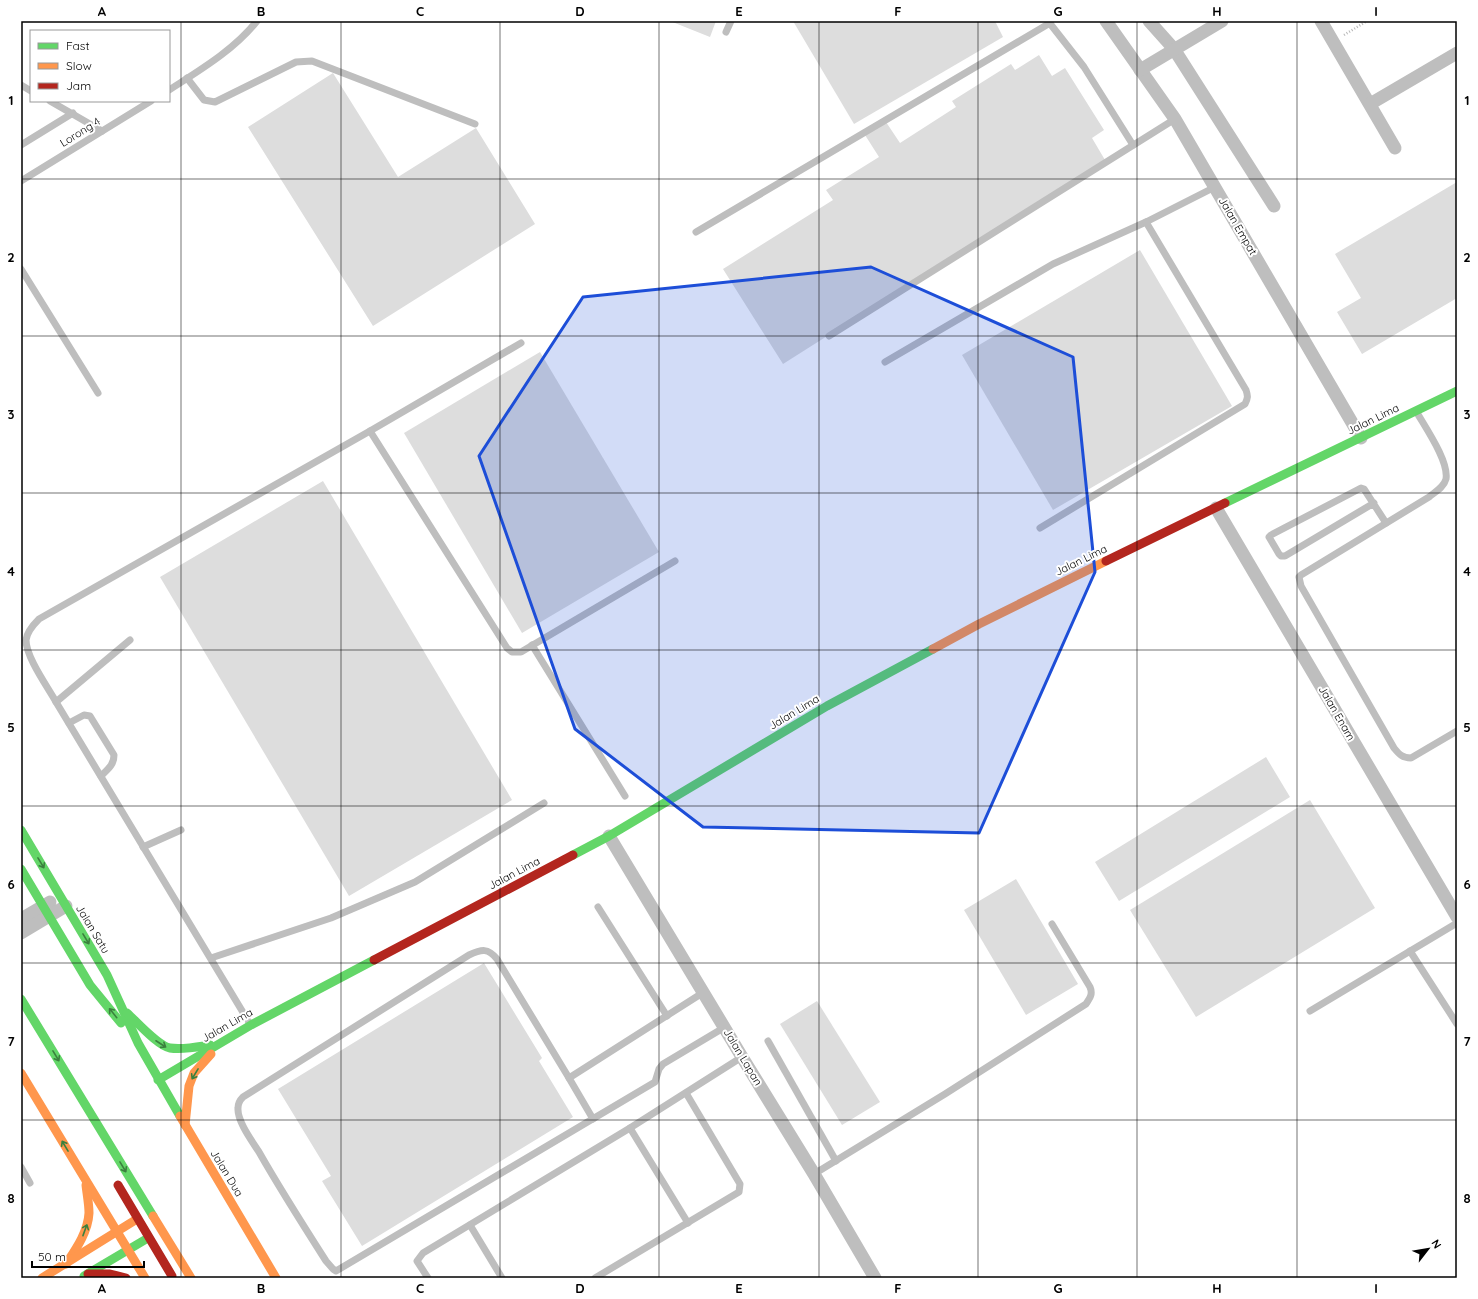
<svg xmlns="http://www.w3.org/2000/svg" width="1478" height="1299" viewBox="0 0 1478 1299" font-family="Quicksand,sans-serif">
<rect width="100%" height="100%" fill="#fff"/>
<g fill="#ddd">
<path d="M 670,21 L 716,21 L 710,37 Z"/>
<path d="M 793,21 L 995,21 L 1003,37 L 854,124 Z"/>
<path d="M 1039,55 L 1052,76 L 1065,68 L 1104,130 L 1092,138 L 1105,160 L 783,364 L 723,269 L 833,200 L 826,190 L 879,157 L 865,135 L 886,122 L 900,143 L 956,107 L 952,101 L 1011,64 L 1015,70 Z"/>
<path d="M 333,73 L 398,177 L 476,128 L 535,224 L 373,326 L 248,127 Z"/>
<path d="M 1457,182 L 1457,298 L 1362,354 L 1337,312 L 1361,298 L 1335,254 Z"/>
<path d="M 1140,250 L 1232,406 L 1053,510 L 962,355 Z"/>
<path d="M 540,352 L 659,552 L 522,633 L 404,433 Z"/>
<path d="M 323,481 L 512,800 L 349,896 L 160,577 Z"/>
<path d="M 1266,757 L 1290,797 L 1119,901 L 1095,862 Z"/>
<path d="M 1310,800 L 1375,908 L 1196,1017 L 1130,910 Z"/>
<path d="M 1016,879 L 1078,984 L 1026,1015 L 964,910 Z"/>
<path d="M 484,963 L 542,1058 L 539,1061 L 573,1117 L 362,1246 L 322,1181 L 331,1176 L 278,1089 Z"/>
<path d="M 817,1001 L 880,1102 L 842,1125 L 780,1024 Z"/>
</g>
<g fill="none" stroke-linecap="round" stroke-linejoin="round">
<path stroke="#b8b8b8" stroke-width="2.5" stroke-dasharray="1 2" stroke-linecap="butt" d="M 1344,35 L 1367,21"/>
<g stroke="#bebebe" stroke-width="7">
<path d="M 1048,21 L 1084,67 L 1133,145"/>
<path d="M 726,32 L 731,21"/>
<path d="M 187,78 L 204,100 L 215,102 L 296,62 L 312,61 L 475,124"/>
<path d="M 21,85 L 31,91"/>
<path d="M 169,90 C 200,70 234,50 257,21"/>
<path d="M 50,101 L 102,131"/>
<path d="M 21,145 L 73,113"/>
<path d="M 21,181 L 151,101"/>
<path d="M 696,232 L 1050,23"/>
<path d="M 21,269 L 98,393"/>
<path d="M 829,336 L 1175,119"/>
<path d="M 885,362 L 1053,264 L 1146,222 L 1215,187"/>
<path d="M 1416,411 C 1425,427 1449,461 1446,479 C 1444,487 1435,492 1429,497 L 1301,575 L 1299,577 L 1301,586 L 1394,748 C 1399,754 1402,758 1411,758 L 1457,731"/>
<path d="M 370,431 L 507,648 L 512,652 L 521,652 L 675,561"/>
<path d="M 1374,503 L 1285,556 L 1281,556 L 1279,554 L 1269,537 L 1271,535 L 1361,488 L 1364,489 L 1386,523"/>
<path d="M 1040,528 L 1245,404 C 1248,398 1248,396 1246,390 L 1146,222"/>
<path d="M 532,645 L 625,796"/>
<path d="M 56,702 L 130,640"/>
<path d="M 69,723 L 84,715 L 90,716 L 114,755 C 114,765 108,769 101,776"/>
<path d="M 143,847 L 181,830"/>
<path d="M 598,907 L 667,1016"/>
<path d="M 1410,951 L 1457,1024"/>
<path d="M 211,958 L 331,918 L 415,882 L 544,803"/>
<path d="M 704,992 L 569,1078 L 497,959 C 488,948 482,949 469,955 L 243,1097 C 240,1100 238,1104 238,1108 C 237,1121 252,1141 259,1152 C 280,1189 303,1225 326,1261 L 333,1269 L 336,1271 L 655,1082 L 659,1069 L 663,1064 L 725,1027"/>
<path d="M 1310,1011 L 1457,923"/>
<path d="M 250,1024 L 56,702 C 47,686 26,657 26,640 C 27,632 34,624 39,619 L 370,431 L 521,343"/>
<path d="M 768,1041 L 836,1161"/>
<path d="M 569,1078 L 593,1119"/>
<path d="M 630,1128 L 688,1223"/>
<path d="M 21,1167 L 30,1183"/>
<path d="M 814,1174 L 945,1094 L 1086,1004 C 1090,998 1093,994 1090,987 L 1052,924"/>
<path d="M 470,1225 L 502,1278"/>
<path d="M 428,1278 L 417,1261 L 423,1253 L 630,1128 L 742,1057"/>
<path d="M 595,1278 L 739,1192 L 740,1184 L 686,1093"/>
</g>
<g stroke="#bebebe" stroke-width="13">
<path d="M 1106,21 L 1175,119 L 1361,438"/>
<path d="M 1149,21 L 1174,49 L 1274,206"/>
<path d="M 1321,21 L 1395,148"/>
<path d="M 1140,70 L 1222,21"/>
<path d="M 1370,104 L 1457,53"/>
<path d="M 1216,508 L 1457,917"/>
<path d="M 609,836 L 742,1057 L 814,1174 L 875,1278"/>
<path d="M 21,919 L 50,902"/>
<path d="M 21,933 L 66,906"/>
</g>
<g stroke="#63d668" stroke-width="9">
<path d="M 1225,503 L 1457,391"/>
<path d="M 21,830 L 107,975 L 138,1043 L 180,1116"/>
<path d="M 573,855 L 609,836 L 827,706 L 933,649"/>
<path d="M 21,869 L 90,985 L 121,1023"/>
<path d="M 21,999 L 153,1216"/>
<path d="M 127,1013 C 137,1022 158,1046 170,1048 C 183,1050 197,1047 210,1045"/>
<path d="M 158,1080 L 251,1025 L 374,960"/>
<path d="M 84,1276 L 148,1238"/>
</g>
<g stroke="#ff974d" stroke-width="9">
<path d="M 933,649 L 979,624 L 1106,561"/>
<path d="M 21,1073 L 145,1278"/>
<path d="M 180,1116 L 276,1278"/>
<path d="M 185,1125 L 189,1086 L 194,1073 L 211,1054"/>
<path d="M 153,1216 L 191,1278"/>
<path d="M 66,1264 C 76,1249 88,1232 89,1213 C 89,1204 87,1194 86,1185"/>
<path d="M 42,1278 L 137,1219"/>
</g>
<g stroke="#b3261e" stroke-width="9">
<path d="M 1106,561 L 1225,503"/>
<path d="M 374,960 L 573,855"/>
<path d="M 118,1185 L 172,1276"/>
<path d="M 88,1274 L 110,1274 L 126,1278"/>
</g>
</g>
<defs><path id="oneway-shaft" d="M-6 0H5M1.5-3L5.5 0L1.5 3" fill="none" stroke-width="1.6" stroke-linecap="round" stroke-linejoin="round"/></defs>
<g stroke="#3b803e">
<use href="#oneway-shaft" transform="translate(41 863) rotate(59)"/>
<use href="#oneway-shaft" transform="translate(86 939) rotate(59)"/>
<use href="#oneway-shaft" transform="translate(113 1013) rotate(-129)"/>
<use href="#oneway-shaft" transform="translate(161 1044) rotate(33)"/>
<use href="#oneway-shaft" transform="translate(56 1056) rotate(59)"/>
<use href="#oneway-shaft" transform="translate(195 1074) rotate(121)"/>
<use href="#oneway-shaft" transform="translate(65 1146) rotate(-121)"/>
<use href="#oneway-shaft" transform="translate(123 1167) rotate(59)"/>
<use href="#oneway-shaft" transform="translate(85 1230) rotate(-70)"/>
</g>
<path fill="#1d4ed8" fill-opacity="0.2" stroke="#1d4ed8" stroke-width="3" stroke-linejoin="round" d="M 871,267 L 1073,357 L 1095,572 L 979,833 L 703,827 L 575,729 L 479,456 L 583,297 Z"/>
<path fill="none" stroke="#000" stroke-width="1" stroke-opacity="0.55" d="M 181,21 L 181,1278M 341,21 L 341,1278M 500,21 L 500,1278M 659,21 L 659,1278M 819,21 L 819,1278M 978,21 L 978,1278M 1137,21 L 1137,1278M 1297,21 L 1297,1278M 21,179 L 1457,179M 21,336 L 1457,336M 21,493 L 1457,493M 21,650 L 1457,650M 21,806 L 1457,806M 21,963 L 1457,963M 21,1120 L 1457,1120"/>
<g text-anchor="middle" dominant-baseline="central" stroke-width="4" stroke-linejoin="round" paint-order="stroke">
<g font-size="11" fill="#000" stroke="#fff">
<text transform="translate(80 132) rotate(-32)">Lorong 4</text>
<text transform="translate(1238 226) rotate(60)">Jalan Empat</text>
<text transform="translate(1373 419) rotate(-26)">Jalan Lima</text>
<text transform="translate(1081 560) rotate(-26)">Jalan Lima</text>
<text transform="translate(794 712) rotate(-31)">Jalan Lima</text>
<text transform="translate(1337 713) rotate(60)">Jalan Enam</text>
<text transform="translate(514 873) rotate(-28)">Jalan Lima</text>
<text transform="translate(93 929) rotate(59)">Jalan Satu</text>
<text transform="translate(227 1025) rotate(-30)">Jalan Lima</text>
<text transform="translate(743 1057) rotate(59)">Jalan Lapan</text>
<text transform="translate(227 1173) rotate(59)">Jalan Dua</text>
</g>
</g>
<rect width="1478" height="1299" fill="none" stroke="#ffffff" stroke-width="44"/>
<rect x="30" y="30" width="140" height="72" fill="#ffffff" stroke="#999999"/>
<rect x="38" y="43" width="20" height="6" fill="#63d668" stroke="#999999"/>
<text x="66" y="50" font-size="12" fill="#000000">Fast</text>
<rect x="38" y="63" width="20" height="6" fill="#ff974d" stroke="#999999"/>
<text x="66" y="70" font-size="12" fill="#000000">Slow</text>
<rect x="38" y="83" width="20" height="6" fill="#b3261e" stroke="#999999"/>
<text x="66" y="90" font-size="12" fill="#000000">Jam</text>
<g transform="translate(1428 1249) rotate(59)" stroke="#ffffff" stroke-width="3" paint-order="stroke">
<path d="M0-3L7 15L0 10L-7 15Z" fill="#000000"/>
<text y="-6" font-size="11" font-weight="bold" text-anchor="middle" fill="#000000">N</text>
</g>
<path d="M32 1261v6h112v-6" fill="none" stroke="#000000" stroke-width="2"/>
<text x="38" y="1261" font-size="12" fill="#000000" stroke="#ffffff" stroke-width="3" paint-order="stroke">50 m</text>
<rect x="22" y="22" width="1434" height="1255" fill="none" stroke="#000" stroke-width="1.5"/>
<g font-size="13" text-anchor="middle" font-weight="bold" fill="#000">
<text x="102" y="16">A</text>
<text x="261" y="16">B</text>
<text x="420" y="16">C</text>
<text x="580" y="16">D</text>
<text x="739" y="16">E</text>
<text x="898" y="16">F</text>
<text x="1058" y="16">G</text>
<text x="1217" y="16">H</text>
<text x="1376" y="16">I</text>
<text x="11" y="105">1</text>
<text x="1467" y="105">1</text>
<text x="11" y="262">2</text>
<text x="1467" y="262">2</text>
<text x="11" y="419">3</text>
<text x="1467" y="419">3</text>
<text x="11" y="576">4</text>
<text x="1467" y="576">4</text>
<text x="11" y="732">5</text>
<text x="1467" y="732">5</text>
<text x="11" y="889">6</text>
<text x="1467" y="889">6</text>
<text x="11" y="1046">7</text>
<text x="1467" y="1046">7</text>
<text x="11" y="1203">8</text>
<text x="1467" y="1203">8</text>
<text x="102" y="1293">A</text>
<text x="261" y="1293">B</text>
<text x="420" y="1293">C</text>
<text x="580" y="1293">D</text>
<text x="739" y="1293">E</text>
<text x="898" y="1293">F</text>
<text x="1058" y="1293">G</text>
<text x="1217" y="1293">H</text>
<text x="1376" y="1293">I</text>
</g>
</svg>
